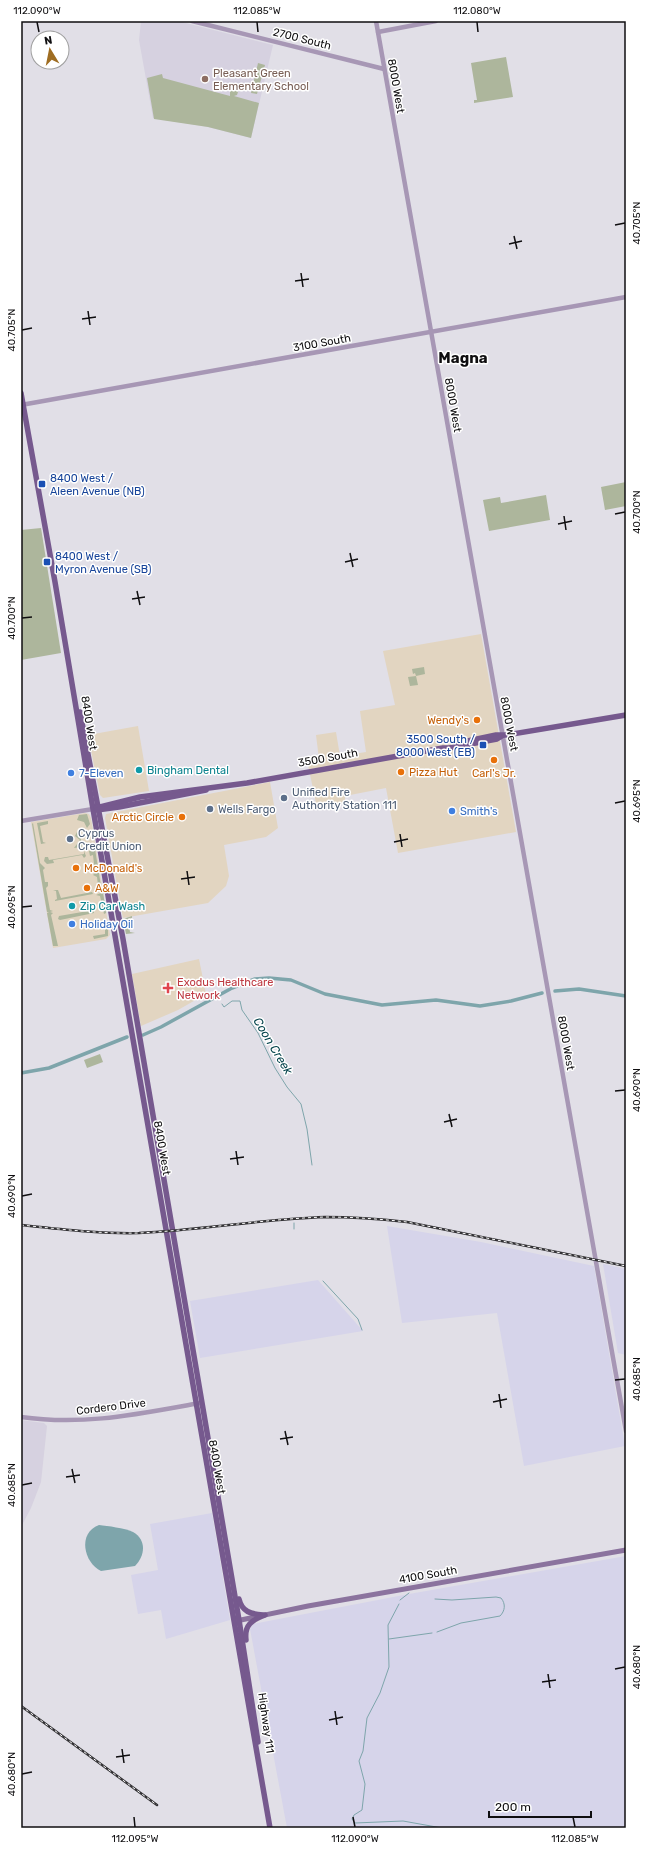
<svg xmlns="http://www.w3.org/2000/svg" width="647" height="1849" viewBox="0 0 647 1849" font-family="Rubik,sans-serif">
<rect width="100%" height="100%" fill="#e1dfe7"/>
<g fill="#e2d5c1">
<path d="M 481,634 L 516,832 L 398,853 L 386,788 L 345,796 L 345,803 L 317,808 L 307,760 L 319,759 L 316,735 L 336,732 L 340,756 L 366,752 L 360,711 L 395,705 L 383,651 Z"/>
<path d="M 138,726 L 149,791 L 103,798 L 100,795 L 88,735 Z"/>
<path d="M 270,782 L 278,828 L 266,837 L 224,845 L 229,876 L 226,886 L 208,903 L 123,918 L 105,818 L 106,814 Z"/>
<path d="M 85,813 L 89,814 L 91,818 L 110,935 L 106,939 L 53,948 L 31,822 Z"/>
<path d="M 199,959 L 206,994 L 178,1010 L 141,1026 L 132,974 Z"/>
</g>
<g fill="#d6d4ea">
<path d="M 387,1226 L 481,1242 L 594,1266 L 625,1446 L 524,1466 L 497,1313 L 402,1323 Z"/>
<path d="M 603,1264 L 626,1269 L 626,1355 L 618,1353 Z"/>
<path d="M 318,1280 L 363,1331 L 200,1358 L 190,1301 Z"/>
<path d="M 212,1513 L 230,1620 L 166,1639 L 161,1610 L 138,1614 L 131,1575 L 158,1570 L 150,1524 Z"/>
<path d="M 626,1556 L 626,1828 L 287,1828 L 250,1629 L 253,1624 L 409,1594 Z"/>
</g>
<g fill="#d6d1e0">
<path d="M 141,21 L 178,21 L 273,45 L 251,138 L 208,127 L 153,118 L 139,40 Z"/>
<path d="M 21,1420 L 44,1423 L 47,1426 L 41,1482 L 31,1508 L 21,1527 Z"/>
</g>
<g fill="#adb69c">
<path d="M 506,57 L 513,97 L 474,103 L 474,100 L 477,100 L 471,63 Z"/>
<path d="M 258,63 L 265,65 L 257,94 L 251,93 Z"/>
<path d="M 162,74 L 163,78 L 230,96 L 230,91 L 234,88 L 238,92 L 237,95 L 234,96 L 259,103 L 251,138 L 208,127 L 154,119 L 147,78 Z"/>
<path d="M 626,482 L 626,506 L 605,510 L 601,487 Z"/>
<path d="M 546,495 L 550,520 L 489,531 L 483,500 L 500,497 L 501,503 Z"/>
<path d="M 41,528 L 61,653 L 21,660 L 21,530 Z"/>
<path d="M 424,667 L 425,674 L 416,676 L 418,685 L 410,686 L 408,677 L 416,676 L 415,673 L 413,674 L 412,669 Z"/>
<path d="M 87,814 L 90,824 L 87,828 L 84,822 L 77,820 L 79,815 Z"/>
<path d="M 48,821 L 48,824 L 40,826 L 43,842 L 46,843 L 41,844 L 37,823 Z"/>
<path d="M 33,823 L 40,863 L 45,868 L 43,870 L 45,882 L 48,882 L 48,886 L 46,888 L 50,910 L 53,911 L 50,912 L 53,913 L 51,915 L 58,946 L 53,946 L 47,913 L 49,912 L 47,912 L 32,824 Z"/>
<path d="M 77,832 L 80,833 L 82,847 L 74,848 L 80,840 L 75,836 Z"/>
<path d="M 95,849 L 101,886 L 97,887 L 96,885 L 98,885 L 97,877 L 93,875 L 95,873 L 93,855 L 90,856 L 89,851 Z"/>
<path d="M 84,851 L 86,856 L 84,858 L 82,855 L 53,860 L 54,863 L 47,864 L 44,861 L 45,857 L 48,857 L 49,860 L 84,854 Z"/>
<path d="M 53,890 L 58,890 L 61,898 L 92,892 L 93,894 L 55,901 L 55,900 L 57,899 L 56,891 Z"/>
<path d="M 103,892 L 106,913 L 104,914 L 100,896 L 96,895 Z"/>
<path d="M 94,910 L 94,913 L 60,920 L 58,919 L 59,916 Z"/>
<path d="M 132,916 L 132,918 L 128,919 L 130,932 L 135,933 L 126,934 L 123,919 Z"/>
<path d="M 108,924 L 108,936 L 94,939 L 93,936 L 105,934 L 105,925 Z"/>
<path d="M 100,1054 L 103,1062 L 87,1068 L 84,1060 Z"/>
</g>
<path fill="#7ea5ab" d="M 99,1525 C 108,1526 124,1528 133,1532 C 147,1540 145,1556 135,1566 L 101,1571 C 84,1563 77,1533 99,1525 Z"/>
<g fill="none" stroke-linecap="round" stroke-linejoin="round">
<g stroke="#7ea5ab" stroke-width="1">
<path d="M 222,1004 L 224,1007 L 232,1001 L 240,1001 L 242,1010 L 258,1033 L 275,1068 L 287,1087 L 301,1104 L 307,1129 L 312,1165"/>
<path d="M 294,1223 L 294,1229"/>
<path d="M 323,1281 L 358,1319 L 362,1330"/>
<path d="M 435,1599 L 452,1600 L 496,1597 L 501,1598 C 506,1604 505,1611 500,1616 L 461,1623 L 437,1632"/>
<path d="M 400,1600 L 409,1593"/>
<path d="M 399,1604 L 388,1625 L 389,1667 L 380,1693 L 367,1718 L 363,1751 L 359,1761 L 365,1784 L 362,1810 L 354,1815 L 352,1819 L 355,1823 L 403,1821 L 442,1828"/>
<path d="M 389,1639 L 432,1633"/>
</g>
<g stroke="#7ea5ab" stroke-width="3.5">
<path d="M 555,991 L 579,989 L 626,996"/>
<path d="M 143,1035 L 161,1027 L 232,988 L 255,979 L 269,978 L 291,980 L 325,994 L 382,1005 L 436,1000 L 480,1006 L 511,1001 L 542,993"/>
<path d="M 21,1073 L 49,1068 L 127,1037"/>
</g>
<g stroke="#a797b5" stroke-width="4.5">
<path d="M 192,21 L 384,69"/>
<path d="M 376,21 L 626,1431"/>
<path d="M 378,32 L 436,21"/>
<path d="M 21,405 L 626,297"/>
<path d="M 21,821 L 93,809"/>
<path d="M 21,1417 C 84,1426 138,1414 200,1403"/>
</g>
<path stroke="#8b739e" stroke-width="5" d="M 236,1621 L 308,1606 L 626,1550"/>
<g stroke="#76598e" stroke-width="5.5">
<path d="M 21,393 L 55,582 L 93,809 L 270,1828"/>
<path d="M 80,712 L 123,939 L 239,1620 L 258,1742"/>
<path d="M 458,743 L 496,735 L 507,735 L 626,715"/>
<path d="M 96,808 L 140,797 L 247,783 L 443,748 L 449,748 L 497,739 L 502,736"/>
<path d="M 97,810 L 119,807 L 206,790"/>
<path d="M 239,1599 C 242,1612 251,1614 263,1615"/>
<path d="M 246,1640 C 244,1625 252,1620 265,1615"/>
</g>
<g stroke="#333235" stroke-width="2.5">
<g id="rail">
<path d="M 21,1225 C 60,1229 99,1234 139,1233 C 201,1230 263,1219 325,1217 C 353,1217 380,1219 407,1222 L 626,1266"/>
<path d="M 21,1706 L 157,1805"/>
</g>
</g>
<use href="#rail" stroke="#fff" stroke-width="1" stroke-dasharray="3" stroke-linecap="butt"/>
</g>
<path fill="none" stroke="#0f0e10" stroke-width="1.5" d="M 37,22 L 39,32M 257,22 L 258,32M 477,22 L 478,32M 615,225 L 625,223M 514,236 L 517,249M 509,244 L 522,241M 301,273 L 303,287M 295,281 L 309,279M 88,311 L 90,325M 82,319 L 96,317M 22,330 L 32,328M 615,514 L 625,512M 564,516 L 566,530M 558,524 L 572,521M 350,553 L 353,567M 345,562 L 358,559M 137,591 L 140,605M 132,599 L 145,597M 22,618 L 32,617M 615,803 L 625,801M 400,834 L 402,847M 394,842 L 408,839M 187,871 L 189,885M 181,879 L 195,877M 22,907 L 32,906M 615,1091 L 625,1090M 449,1114 L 452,1127M 444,1122 L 457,1119M 236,1151 L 238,1165M 230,1159 L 244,1157M 22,1196 L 32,1194M 615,1380 L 625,1379M 499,1394 L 501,1408M 493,1402 L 507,1399M 285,1431 L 288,1445M 280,1439 L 293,1437M 72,1469 L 75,1483M 66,1477 L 80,1475M 22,1485 L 32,1483M 615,1669 L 625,1667M 548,1674 L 550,1688M 542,1682 L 556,1680M 335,1711 L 337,1725M 329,1720 L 343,1717M 122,1749 L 124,1763M 116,1757 L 130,1755M 22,1774 L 32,1772M 134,1817 L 135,1827M 353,1817 L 355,1827M 573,1817 L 575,1827"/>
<circle fill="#8d6e63" stroke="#fff" stroke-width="1.5" cx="205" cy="79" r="4"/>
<g fill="#1a4fb4" stroke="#fff" stroke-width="1.5">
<rect x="38" y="480" width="8" height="8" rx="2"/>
<rect x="43" y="558" width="8" height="8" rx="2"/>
<rect x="479" y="741" width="8" height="8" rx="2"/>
</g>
<g fill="#e8710a" stroke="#fff" stroke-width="1.5">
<circle cx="477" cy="720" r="4"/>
<circle cx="494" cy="760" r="4"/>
<circle cx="401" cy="772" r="4"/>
<circle cx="182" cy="817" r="4"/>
<circle cx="76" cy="868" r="4"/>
<circle cx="87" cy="888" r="4"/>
</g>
<g fill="#0f9aa8" stroke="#fff" stroke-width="1.5">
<circle cx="139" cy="770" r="4"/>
<circle cx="72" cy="906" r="4"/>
</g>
<g fill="#3f7fe0" stroke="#fff" stroke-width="1.5">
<circle cx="71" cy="773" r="4"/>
<circle cx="452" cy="811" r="4"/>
<circle cx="72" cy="924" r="4"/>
</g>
<g fill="#5c6f8a" stroke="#fff" stroke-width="1.5">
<circle cx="284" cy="798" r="4"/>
<circle cx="210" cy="809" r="4"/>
<circle cx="70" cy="839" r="4"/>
</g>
<path fill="#e0444e" stroke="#fff" stroke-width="1.5" d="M166 982h4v4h4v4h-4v4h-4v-4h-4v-4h4z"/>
<g text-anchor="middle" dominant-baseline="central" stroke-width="3" stroke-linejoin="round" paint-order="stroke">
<g font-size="11" fill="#0f0e10" stroke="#fff">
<text transform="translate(302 39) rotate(14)">2700 South</text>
<text transform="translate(396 86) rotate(80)">8000 West</text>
<text transform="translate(322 343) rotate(-10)">3100 South</text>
<text transform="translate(453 405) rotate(80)">8000 West</text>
<text transform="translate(89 723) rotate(81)">8400 West</text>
<text transform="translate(509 724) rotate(79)">8000 West</text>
<text transform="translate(328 758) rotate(-10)">3500 South</text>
<text transform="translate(566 1043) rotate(80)">8000 West</text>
<text transform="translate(162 1148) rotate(80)">8400 West</text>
<text transform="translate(111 1407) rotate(-7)">Cordero Drive</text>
<text transform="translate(217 1467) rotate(80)">8400 West</text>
<text transform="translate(428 1575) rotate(-10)">4100 South</text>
<text transform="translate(266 1723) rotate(82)">Highway 111</text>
</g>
<g font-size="11" fill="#785e54" stroke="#fff" text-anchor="start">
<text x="213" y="73">Pleasant Green<tspan x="213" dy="13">Elementary School</tspan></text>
</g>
<g font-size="11" fill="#164399" stroke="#fff" text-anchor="start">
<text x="50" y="478">8400 West /<tspan x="50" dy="13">Aleen Avenue (NB)</tspan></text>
<text x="55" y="556">8400 West /<tspan x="55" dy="13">Myron Avenue (SB)</tspan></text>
<text x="475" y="739" text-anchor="end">3500 South /<tspan x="475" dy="13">8000 West (EB)</tspan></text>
</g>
<g font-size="11" fill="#c56008" stroke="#fff" text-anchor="start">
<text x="469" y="720" text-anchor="end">Wendy's</text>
<text x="409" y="772">Pizza Hut</text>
<text x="494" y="773" text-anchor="middle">Carl's Jr.</text>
<text x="174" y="817" text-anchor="end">Arctic Circle</text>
<text x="84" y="868">McDonald's</text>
<text x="95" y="888">A&amp;W</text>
</g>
<g font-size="11" fill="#0d838f" stroke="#fff" text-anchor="start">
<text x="147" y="770">Bingham Dental</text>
<text x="80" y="906">Zip Car Wash</text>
</g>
<g font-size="11" fill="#366cbe" stroke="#fff" text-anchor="start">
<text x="79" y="773">7-Eleven</text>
<text x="460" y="811">Smith's</text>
<text x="80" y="924">Holiday Oil</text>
</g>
<g font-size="11" fill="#4e5e75" stroke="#fff" text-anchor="start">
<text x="292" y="792">Unified Fire<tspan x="292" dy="13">Authority Station 111</tspan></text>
<text x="218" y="809">Wells Fargo</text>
<text x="78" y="833">Cyprus<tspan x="78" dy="13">Credit Union</tspan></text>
</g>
<g font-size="11" fill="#be3a42" stroke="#fff" text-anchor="start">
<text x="177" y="982">Exodus Healthcare<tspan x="177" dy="13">Network</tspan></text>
</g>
<g font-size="12" font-style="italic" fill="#04434b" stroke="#fff">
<text transform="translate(273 1046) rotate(59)">Coon Creek</text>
</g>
<g font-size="15" font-weight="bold" fill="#0f0e10" stroke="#fff">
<text x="463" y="358">Magna</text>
</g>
</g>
<rect width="647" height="1849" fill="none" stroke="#ffffff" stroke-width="44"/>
<g transform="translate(50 50) rotate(350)"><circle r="19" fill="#ffffff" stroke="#9f9f9f"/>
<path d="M0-3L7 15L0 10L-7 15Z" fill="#9f6d22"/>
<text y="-6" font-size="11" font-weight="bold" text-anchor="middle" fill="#0f0e10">N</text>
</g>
<path d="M489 1811v6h102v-6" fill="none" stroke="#0f0e10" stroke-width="2"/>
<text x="495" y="1811" font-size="12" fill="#0f0e10" stroke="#ffffff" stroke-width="3" paint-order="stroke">200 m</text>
<rect x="22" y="22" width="603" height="1805" fill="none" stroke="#0f0e10" stroke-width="1.5"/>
<g font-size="10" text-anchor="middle" fill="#0f0e10">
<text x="37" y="14">112.090°W</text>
<text x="257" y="14">112.085°W</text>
<text x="477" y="14">112.080°W</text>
<text transform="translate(636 223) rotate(-90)" y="4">40.705°N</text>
<text transform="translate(11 330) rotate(-90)" y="4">40.705°N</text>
<text transform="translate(636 512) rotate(-90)" y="4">40.700°N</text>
<text transform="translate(11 618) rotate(-90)" y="4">40.700°N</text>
<text transform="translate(636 801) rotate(-90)" y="4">40.695°N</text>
<text transform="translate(11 907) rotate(-90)" y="4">40.695°N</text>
<text transform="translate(636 1090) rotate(-90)" y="4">40.690°N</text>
<text transform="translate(11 1196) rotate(-90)" y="4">40.690°N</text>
<text transform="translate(636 1379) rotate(-90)" y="4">40.685°N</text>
<text transform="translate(11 1485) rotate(-90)" y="4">40.685°N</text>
<text transform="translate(636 1667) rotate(-90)" y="4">40.680°N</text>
<text transform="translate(11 1774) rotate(-90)" y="4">40.680°N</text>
<text x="135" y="1842">112.095°W</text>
<text x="355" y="1842">112.090°W</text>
<text x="575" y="1842">112.085°W</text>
</g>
</svg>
